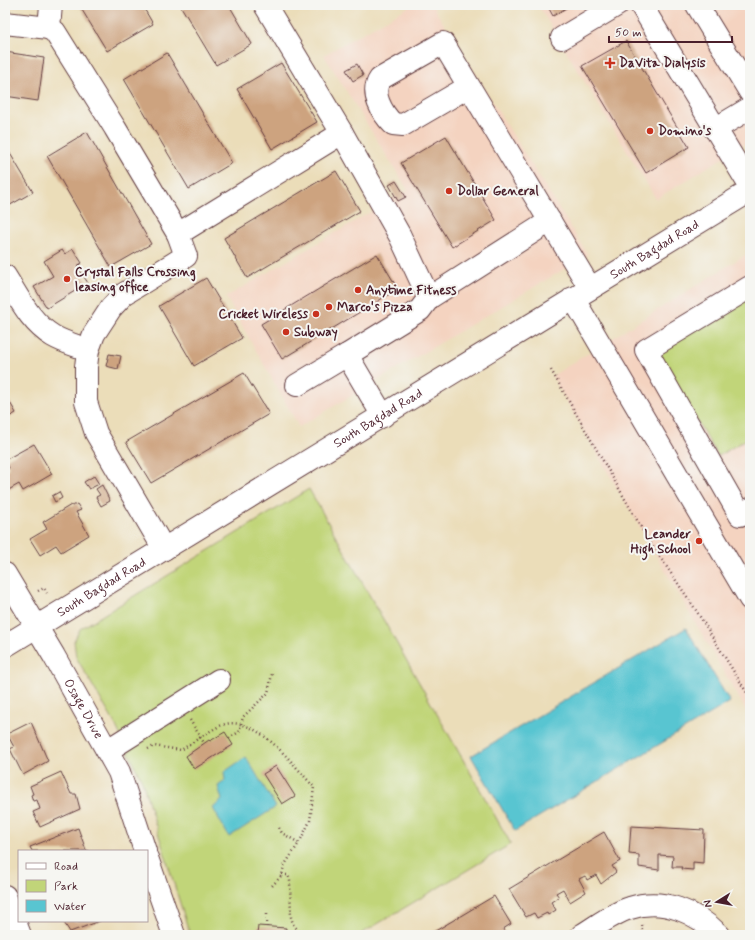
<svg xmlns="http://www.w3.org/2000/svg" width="755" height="940" viewBox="0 0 755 940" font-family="Mynerve,sans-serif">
<rect width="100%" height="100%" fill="#f6f6f2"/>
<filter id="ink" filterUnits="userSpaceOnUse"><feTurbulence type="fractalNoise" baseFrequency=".025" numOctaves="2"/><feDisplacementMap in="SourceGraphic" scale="8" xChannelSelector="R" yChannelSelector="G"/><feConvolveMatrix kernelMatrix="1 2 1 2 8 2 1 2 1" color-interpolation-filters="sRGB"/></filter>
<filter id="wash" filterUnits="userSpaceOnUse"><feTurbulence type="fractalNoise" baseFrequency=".012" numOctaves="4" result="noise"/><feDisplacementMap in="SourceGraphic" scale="16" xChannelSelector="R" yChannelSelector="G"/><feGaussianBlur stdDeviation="0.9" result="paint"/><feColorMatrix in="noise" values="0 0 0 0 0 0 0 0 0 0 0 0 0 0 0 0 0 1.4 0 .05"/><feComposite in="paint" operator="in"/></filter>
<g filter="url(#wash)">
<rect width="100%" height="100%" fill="#ebddb9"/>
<g fill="#f4d3c0">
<path d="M 412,5 L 432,5 L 588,255 L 299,427 L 226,297 L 408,190 L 324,55 Z"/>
<path d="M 538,5 L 750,5 L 750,141 L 656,199 Z"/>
<path d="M 750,252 L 750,717 L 552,376 Z"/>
</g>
<g fill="#c1d579" stroke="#867a52">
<path d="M 750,295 L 750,437 L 718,456 L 655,352 Z"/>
<path d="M 309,489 L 511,844 L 359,935 L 190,935 L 142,781 L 115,724 L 76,657 L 74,641 L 80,629 Z"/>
</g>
<g fill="#59c5d1" stroke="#52727e">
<path d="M 686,628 L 730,702 L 515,831 L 471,756 Z"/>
<path d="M 246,757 L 276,807 L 229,837 L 213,808 L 222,800 L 218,786 L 225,781 L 224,772 Z"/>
</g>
<g id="blocks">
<g fill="#cda37f">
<path d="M 79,5 L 142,5 L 153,24 L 107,51 Z"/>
<path d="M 180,5 L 229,5 L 252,44 L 216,65 Z"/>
<path d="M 547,5 L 571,5 L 553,16 Z"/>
<path d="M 626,41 L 689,147 L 646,173 L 582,66 Z"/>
<path d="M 5,52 L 44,58 L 38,101 L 5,96 Z"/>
<path d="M 167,53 L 232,163 L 189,189 L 124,79 Z"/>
<path d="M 281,63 L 317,122 L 272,149 L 237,89 Z"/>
<path d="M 357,64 L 363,75 L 353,81 L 346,70 Z"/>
<path d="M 87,132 L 151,244 L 111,267 L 47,156 Z"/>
<path d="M 446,136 L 496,220 L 452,247 L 401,163 Z"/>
<path d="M 5,145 L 33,192 L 5,208 Z"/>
<path d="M 336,171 L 360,211 L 247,278 L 224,238 Z"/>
<path d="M 396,181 L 406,197 L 398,201 L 389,185 Z"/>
<path d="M 73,249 L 82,263 L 77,266 L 88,283 L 47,308 L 34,287 L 53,276 L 44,261 L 62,250 L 65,254 Z"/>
<path d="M 377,254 L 398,289 L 282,359 L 261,324 Z"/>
<path d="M 206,278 L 242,338 L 194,366 L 159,306 Z"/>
<path d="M 109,354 L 121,356 L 118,369 L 106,366 Z"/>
<path d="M 244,373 L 269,414 L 151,483 L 126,442 Z"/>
<path d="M 5,394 L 16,413 L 5,419 Z"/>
<path d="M 34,444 L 52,474 L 23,491 L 19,484 L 5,492 L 5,470 L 9,468 L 5,460 Z"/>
<path d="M 94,476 L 99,484 L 89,489 L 84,482 Z"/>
<path d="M 102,485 L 110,501 L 101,506 L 96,497 L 100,495 L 96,489 Z"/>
<path d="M 59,492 L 62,498 L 55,502 L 52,496 Z"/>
<path d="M 77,504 L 81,510 L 76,512 L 89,535 L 61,552 L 56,545 L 40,555 L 30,539 L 47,529 L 43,522 L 71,505 L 72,506 Z"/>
<path d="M 31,722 L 48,761 L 23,775 L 10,749 L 14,747 L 7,734 Z"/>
<path d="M 225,732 L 233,745 L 194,769 L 186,756 L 209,740 L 210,741 Z"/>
<path d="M 276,766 L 295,796 L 282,804 L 263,774 Z"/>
<path d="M 61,772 L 71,794 L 76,794 L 80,809 L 40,827 L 33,812 L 40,809 L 37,800 L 33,801 L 31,795 L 33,794 L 30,786 Z"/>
<path d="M 631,826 L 704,830 L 703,863 L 693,862 L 693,870 L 681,869 L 682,867 L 672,867 L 673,856 L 659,855 L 659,870 L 639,867 L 639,855 L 629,854 Z"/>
<path d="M 78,828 L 86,850 L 89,851 L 32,851 L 30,847 Z"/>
<path d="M 604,832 L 620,861 L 612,866 L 616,872 L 601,884 L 596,875 L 587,880 L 585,876 L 579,879 L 586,892 L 570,902 L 563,889 L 556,893 L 559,897 L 551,902 L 556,910 L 548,915 L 547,913 L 537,918 L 534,913 L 526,917 L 509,889 Z"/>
<path d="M 494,896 L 511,924 L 503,929 L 507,935 L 433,935 L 432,933 Z"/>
<path d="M 63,921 L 100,921 L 70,932 Z"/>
<path d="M 258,926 L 286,928 L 285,935 L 257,935 Z"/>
</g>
</g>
</g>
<g filter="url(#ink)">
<use href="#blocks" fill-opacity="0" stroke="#623c40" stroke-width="1"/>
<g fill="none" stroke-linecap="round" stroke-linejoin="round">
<g stroke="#623c40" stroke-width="24">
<g id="minor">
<path d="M 641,5 L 750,186"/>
<path d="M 697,5 L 750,92"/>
<path d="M 5,23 L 49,28 L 51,5"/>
<path d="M 49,28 L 55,32 L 115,128 L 178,234"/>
<path d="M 562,38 L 617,5"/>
<path d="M 468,87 L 403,125 L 393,124 C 382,113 370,93 380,79 L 443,43 L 590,288"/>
<path d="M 715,129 L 750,108"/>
<path d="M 342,133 L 400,236 L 429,298"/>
<path d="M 5,276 C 19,298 31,323 53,336 C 63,342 77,346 88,350"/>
<path d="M 750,287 L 646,350 L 740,515 L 750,509"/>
<path d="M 573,298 L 750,599"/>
<path d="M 297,385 L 347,355"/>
<path d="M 383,416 L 347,355 L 420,310 L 429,298 L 550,221"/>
<path d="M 164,549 L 96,433 L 86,402 L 86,367 L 88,350 L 94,334 L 111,308 L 124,294 L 186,256 L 178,234 L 342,133 L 265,5"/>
<path id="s1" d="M 5,574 L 54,656 L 119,772 L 145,851"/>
<path d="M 108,750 L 219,680"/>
<path d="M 147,858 L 174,935"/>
<path d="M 5,896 L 20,935"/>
<path d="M 582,935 C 597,926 613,913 630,908 C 663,897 696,912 719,935"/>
</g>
</g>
<g stroke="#623c40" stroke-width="24">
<g id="major">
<path id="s2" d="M 5,646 L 750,191"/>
</g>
</g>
<g stroke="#623c40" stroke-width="2.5" stroke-dasharray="1 3" stroke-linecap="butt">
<path d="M 551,370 L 649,541 L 694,607 L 750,698"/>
<path d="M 38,591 L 44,588 L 47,593"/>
<path d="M 190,720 L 204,743"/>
<path d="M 229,738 L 239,732 L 243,717 L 268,693 L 272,674"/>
<path d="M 148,749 L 154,746 L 181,750 C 194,742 208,731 222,725 C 256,713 294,766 314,787 L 310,821 L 299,843 L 284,866 L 282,875 L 272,886"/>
<path d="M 279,828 L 282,833 L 299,843"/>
<path d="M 282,875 L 288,875 L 290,880 L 291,917 L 293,924 L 302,935"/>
<path d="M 642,925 L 643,931 L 649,935"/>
<path d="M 267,927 L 267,912"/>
</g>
<use href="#minor" stroke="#fff" stroke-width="22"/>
<use href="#major" stroke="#fff" stroke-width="22"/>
</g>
</g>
<g fill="#c8321e" stroke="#f6f6f2" stroke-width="1.5">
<path d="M608 57h4v4h4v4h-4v4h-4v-4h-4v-4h4z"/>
<circle cx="650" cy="131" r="4"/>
<circle cx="449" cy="191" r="4"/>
<circle cx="67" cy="279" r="4"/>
<circle cx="358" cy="290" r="4"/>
<circle cx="329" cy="307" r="4"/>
<circle cx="316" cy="314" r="4"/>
<circle cx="286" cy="332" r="4"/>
<circle cx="699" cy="541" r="4"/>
</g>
<g text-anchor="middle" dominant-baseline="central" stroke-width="4" stroke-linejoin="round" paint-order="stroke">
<g font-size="13" font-weight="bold" fill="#4a1f2b" stroke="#f6f6f2" text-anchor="start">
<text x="619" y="63">DaVita Dialysis</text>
<text x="658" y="131">Domino's</text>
<text x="457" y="191">Dollar General</text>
<text x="75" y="272">Crystal Falls Crossing<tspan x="75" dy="15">leasing office</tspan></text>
<text x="366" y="290">Anytime Fitness</text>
<text x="337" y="307">Marco's Pizza</text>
<text x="308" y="314" text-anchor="end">Cricket Wireless</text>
<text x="294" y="332">Subway</text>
<text x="691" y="534" text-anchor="end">Leander<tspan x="691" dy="15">High School</tspan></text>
</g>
<g font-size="13" fill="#4a1f2b" stroke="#f6f6f2">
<text stroke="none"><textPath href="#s2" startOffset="761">South Bagdad Road</textPath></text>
<text stroke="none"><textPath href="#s2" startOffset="437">South Bagdad Road</textPath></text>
<text stroke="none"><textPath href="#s2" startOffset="113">South Bagdad Road</textPath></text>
<text stroke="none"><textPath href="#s1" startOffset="156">Osage Drive</textPath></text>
</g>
</g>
<rect width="755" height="940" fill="none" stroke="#f6f6f2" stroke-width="20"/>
<rect x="18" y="850" width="130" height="72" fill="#f6f6f2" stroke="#b1a0a2"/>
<rect x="26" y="863" width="20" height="6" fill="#ffffff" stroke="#b1a0a2"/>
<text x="54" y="870" font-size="12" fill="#4a1f2b">Road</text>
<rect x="26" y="880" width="20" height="12" fill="#c1d579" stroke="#b1a0a2"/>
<text x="54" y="890" font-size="12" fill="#4a1f2b">Park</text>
<rect x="26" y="900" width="20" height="12" fill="#59c5d1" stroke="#b1a0a2"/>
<text x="54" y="910" font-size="12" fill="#4a1f2b">Water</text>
<g transform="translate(717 902) rotate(259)" stroke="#f6f6f2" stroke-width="3" paint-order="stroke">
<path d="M0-3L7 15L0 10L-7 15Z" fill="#4a1f2b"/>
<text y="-6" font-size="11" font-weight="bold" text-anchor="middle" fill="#4a1f2b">N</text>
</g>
<path d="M609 36v6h123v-6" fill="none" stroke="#4a1f2b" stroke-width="2"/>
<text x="615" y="36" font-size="12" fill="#4a1f2b" stroke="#f6f6f2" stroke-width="3" paint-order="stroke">50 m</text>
</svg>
